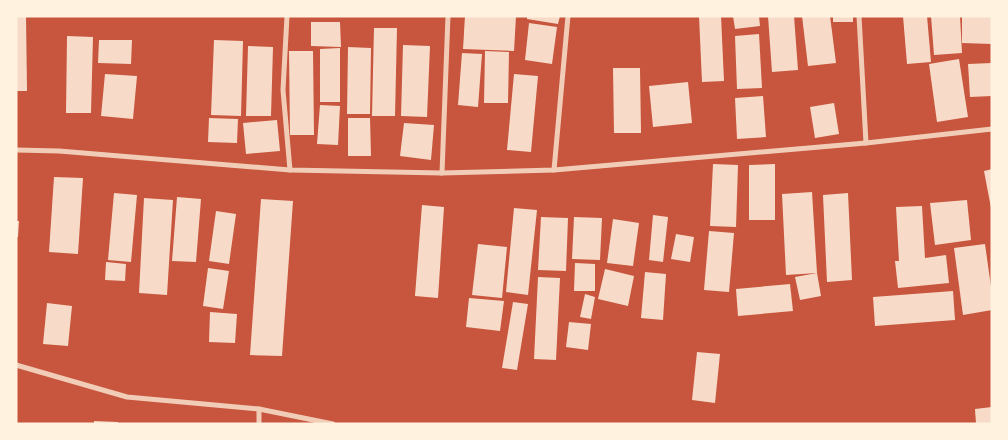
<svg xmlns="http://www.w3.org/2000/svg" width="1008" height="440" viewBox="0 0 1008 440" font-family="'Source Sans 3',sans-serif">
<rect width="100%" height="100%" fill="#c8553d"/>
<g fill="#f7dbc8">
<path d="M 16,16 L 26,16 L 27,91 L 16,91 Z"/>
<path d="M 465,16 L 516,16 L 514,51 L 463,49 Z"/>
<path d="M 527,16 L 560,16 L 558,24 L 527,19 Z"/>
<path d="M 699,16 L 721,16 L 724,81 L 702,82 Z"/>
<path d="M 733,16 L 759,16 L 760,26 L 735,29 Z"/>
<path d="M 768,16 L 794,16 L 798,70 L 772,72 Z"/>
<path d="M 802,16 L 830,16 L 836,63 L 808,66 Z"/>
<rect x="833" y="16" width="20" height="6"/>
<path d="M 903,16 L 927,16 L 931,62 L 907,64 Z"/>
<path d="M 931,16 L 960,16 L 962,53 L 934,55 Z"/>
<path d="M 962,16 L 992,16 L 992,44 L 962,43 Z"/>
<path d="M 311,22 L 340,22 L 341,47 L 311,46 Z"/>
<path d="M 529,23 L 557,27 L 552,64 L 525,60 Z"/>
<path d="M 374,28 L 397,28 L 395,116 L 372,116 Z"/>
<path d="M 759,34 L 762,88 L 737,89 L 735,36 Z"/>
<path d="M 67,36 L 93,37 L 91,113 L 66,113 Z"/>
<path d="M 99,40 L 132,40 L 131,64 L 98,63 Z"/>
<path d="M 214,40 L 243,41 L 241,116 L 211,115 Z"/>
<path d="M 403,45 L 430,46 L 427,117 L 401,116 Z"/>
<path d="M 248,46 L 273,47 L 271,116 L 246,116 Z"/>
<path d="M 348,47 L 371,48 L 370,114 L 347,114 Z"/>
<path d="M 340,48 L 340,102 L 320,102 L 320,49 Z"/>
<path d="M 289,51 L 313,51 L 314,135 L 290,135 Z"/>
<path d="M 485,51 L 509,52 L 508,103 L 484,103 Z"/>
<path d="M 462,53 L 482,54 L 478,107 L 458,105 Z"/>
<path d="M 959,59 L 968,117 L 937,122 L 929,64 Z"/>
<path d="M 992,63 L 992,96 L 970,97 L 968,64 Z"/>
<path d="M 613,68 L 640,68 L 641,133 L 614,133 Z"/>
<path d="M 105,74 L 137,76 L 133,119 L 101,116 Z"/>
<path d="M 514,74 L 538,76 L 531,152 L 507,150 Z"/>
<path d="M 688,82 L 692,123 L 653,127 L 649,86 Z"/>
<path d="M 763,96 L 766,137 L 737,139 L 735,98 Z"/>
<path d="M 834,103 L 839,134 L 815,138 L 810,107 Z"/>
<path d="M 320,105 L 340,106 L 338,145 L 317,144 Z"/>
<path d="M 209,118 L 238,119 L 237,143 L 208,142 Z"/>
<path d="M 348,118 L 370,118 L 371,156 L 348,156 Z"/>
<path d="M 277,120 L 280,151 L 246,154 L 243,123 Z"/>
<path d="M 404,123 L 434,125 L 431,160 L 400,156 Z"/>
<path d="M 713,164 L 738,165 L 736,227 L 710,226 Z"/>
<path d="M 775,164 L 775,220 L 749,220 L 749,165 Z"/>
<path d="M 992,169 L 992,208 L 991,208 L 984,171 Z"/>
<path d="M 54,177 L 83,178 L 78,254 L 49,252 Z"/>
<path d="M 812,192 L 817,273 L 821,296 L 800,300 L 795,277 L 817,273 L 786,275 L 782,194 Z"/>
<path d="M 114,193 L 137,195 L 131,262 L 108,260 Z"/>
<path d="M 848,193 L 852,280 L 827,282 L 823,195 Z"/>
<path d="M 177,197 L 201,199 L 196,262 L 172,261 Z"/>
<path d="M 144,198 L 173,200 L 167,295 L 139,293 Z"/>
<path d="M 261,199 L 293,201 L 282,356 L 250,355 Z"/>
<path d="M 967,200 L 971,240 L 935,245 L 930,203 Z"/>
<path d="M 422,205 L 444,207 L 438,298 L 415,296 Z"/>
<path d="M 922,206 L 925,258 L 946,255 L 949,283 L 898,288 L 895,261 L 899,261 L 896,207 Z"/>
<path d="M 514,208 L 537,210 L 528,295 L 506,292 Z"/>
<path d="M 216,211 L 236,214 L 229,264 L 209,261 Z"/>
<path d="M 653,215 L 668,217 L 663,262 L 649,260 Z"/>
<path d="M 541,217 L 568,218 L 566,271 L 538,270 Z"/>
<path d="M 574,217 L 602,218 L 600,260 L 572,259 Z"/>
<path d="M 613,219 L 639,223 L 633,266 L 607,263 Z"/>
<path d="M 16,221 L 19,221 L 18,237 L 16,237 Z"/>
<path d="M 709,231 L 734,233 L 729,292 L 704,290 Z"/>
<path d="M 676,234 L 694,237 L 690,262 L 671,259 Z"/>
<path d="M 478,244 L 507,247 L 502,298 L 472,295 Z"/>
<path d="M 985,244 L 992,294 L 992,310 L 963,315 L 954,248 Z"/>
<path d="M 106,262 L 126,264 L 125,281 L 105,280 Z"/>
<path d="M 575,263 L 595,264 L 595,291 L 574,291 Z"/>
<path d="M 208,268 L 229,271 L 223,309 L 203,306 Z"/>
<path d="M 605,269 L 634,276 L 628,306 L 598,299 Z"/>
<path d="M 645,272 L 666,274 L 663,320 L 641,318 Z"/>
<path d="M 538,277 L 560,278 L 556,360 L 534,359 Z"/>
<path d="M 790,284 L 793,311 L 738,316 L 736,289 Z"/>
<path d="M 953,291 L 955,320 L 875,326 L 873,297 Z"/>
<path d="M 585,294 L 595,297 L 591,319 L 580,317 Z"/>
<path d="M 469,298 L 504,301 L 500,331 L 466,327 Z"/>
<path d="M 513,302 L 528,304 L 517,370 L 502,368 Z"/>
<path d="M 47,303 L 72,306 L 68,346 L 43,344 Z"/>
<path d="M 210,312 L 237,314 L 235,343 L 209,342 Z"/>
<path d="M 569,322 L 591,324 L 588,350 L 566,347 Z"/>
<path d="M 697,352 L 720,354 L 715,403 L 692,400 Z"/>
<path d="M 992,407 L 992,424 L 976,424 L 975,409 Z"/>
<path d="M 94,421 L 118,422 L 118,424 L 94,424 Z"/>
</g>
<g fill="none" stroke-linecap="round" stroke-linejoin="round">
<g stroke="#f1ccb7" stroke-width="5">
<path d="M 287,16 L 283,90 L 290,170"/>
<path d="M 859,16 L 866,143"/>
<path d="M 16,150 L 59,151 L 290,170 L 442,173 L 554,170 L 866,143 L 992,129"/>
<path d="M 554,170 L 568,16"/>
<path d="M 442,173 L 448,16"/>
<path d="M 16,365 L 127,397 L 259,409 L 333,424"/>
<path d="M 259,424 L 259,409"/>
</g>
</g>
<rect width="1008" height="440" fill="none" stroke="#fff3e0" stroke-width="35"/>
</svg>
